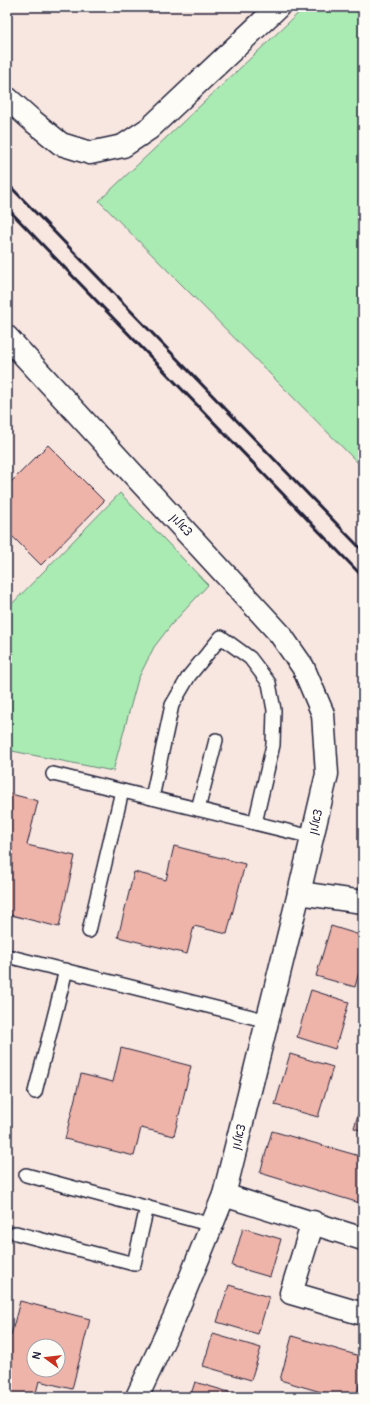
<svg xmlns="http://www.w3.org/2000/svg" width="370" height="1404" viewBox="0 0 370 1404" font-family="Pangolin,'Playpen Sans Hebrew',sans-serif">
<rect width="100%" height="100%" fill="#f8e6e0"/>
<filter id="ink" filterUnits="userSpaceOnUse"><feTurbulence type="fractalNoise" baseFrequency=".025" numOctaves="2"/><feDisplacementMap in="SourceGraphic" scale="8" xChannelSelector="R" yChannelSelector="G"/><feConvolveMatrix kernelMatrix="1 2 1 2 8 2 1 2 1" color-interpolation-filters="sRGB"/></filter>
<g filter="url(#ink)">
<g fill="#aaebb3" stroke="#668677">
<path d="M 305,7 L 363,7 L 363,468 L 99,201 Z"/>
<path d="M 120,493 L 208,585 L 171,625 L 154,647 L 138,679 L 113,771 L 7,750 L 7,609 Z"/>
</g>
<g fill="#eeb3a9" stroke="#22223b" fill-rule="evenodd">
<path d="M 48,445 L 104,501 L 41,565 L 7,531 L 7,486 Z"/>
<path d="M 7,793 L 38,801 L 27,845 L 75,856 L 59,927 L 7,914 Z"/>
<path d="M 174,846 L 245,864 L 227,934 L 194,926 L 187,954 L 118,937 L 134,872 L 166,880 Z"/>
<path d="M 331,926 L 363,936 L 363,958 L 355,987 L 316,976 Z"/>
<path d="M 311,990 L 349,1002 L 335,1049 L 297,1037 Z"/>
<path d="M 121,1048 L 191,1066 L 174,1136 L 141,1128 L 134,1156 L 65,1139 L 81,1074 L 113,1082 Z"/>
<path d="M 290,1054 L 333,1067 L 318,1117 L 275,1105 Z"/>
<path d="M 362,1101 L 363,1101 L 363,1131 L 354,1128 Z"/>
<path d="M 272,1131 L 363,1157 L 363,1204 L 260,1173 Z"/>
<path d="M 243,1228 L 281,1239 L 270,1277 L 232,1266 Z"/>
<path d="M 229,1285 L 269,1297 L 258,1334 L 217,1322 Z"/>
<path d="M 20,1301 L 90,1319 L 72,1389 L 39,1381 L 35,1397 L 7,1397 L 7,1334 L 11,1335 ZM 34,1346 L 58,1346 L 58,1370 L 34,1370 Z"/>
<path d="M 213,1334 L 261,1348 L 251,1380 L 203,1366 Z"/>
<path d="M 292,1336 L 363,1357 L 363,1374 L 356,1397 L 338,1397 L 280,1380 Z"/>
<path d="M 195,1382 L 239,1395 L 238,1397 L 190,1397 Z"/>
</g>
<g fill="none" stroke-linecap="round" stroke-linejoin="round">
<g stroke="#22223b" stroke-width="16">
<g id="lane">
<path d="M 53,774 L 312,837"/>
<path d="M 152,798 L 172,705 L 189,676 L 221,637 L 250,658 L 269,683 L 274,710 L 273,745 L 255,823"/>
<path d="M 198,809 L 216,740"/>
<path d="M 89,931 L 122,791"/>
<path d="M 7,956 L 268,1021"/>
<path d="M 35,1092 L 66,970"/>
<path d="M 26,1175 L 212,1225"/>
<path d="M 16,1233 L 134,1264 L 147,1207"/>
</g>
</g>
<g stroke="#22223b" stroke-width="25">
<g id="street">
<path d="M 7,98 L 34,122 L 61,144 L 90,153 L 123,146 L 150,128 L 278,7"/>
<path d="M 7,337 L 280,634 L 303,667 L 323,714 L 327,774 L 299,893 L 224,1195 L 174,1318 L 137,1397"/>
<path d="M 299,893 L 363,902"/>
<path d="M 224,1195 L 363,1239"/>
<path d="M 313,1222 L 291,1293 L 363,1314"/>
</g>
</g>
<use href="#lane" stroke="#fdfcf7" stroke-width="13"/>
<use href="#street" stroke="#fdfcf7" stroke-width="22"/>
<g stroke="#22223b" stroke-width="3">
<path d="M 7,183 L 363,551"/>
<path d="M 7,208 L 363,577"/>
</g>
</g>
</g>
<g text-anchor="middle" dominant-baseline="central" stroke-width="3" stroke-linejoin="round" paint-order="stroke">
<g font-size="12" fill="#22223b" stroke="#fdfcf7">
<text transform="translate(181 525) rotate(47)">צאלון</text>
<text transform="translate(316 822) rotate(-77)">צאלון</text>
<text transform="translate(239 1137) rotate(-76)">צאלון</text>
</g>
</g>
<rect width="370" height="1404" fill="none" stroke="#fdfcf7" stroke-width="24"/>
<rect x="12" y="12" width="346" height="1380" fill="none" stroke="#22223b" stroke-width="1.5" filter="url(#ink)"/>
<g transform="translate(46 1358) rotate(285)"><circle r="19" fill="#fdfcf7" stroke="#a5a5ac"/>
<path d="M0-3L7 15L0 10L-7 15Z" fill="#c8321e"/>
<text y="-6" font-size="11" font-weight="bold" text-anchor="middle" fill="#22223b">N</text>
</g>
</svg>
